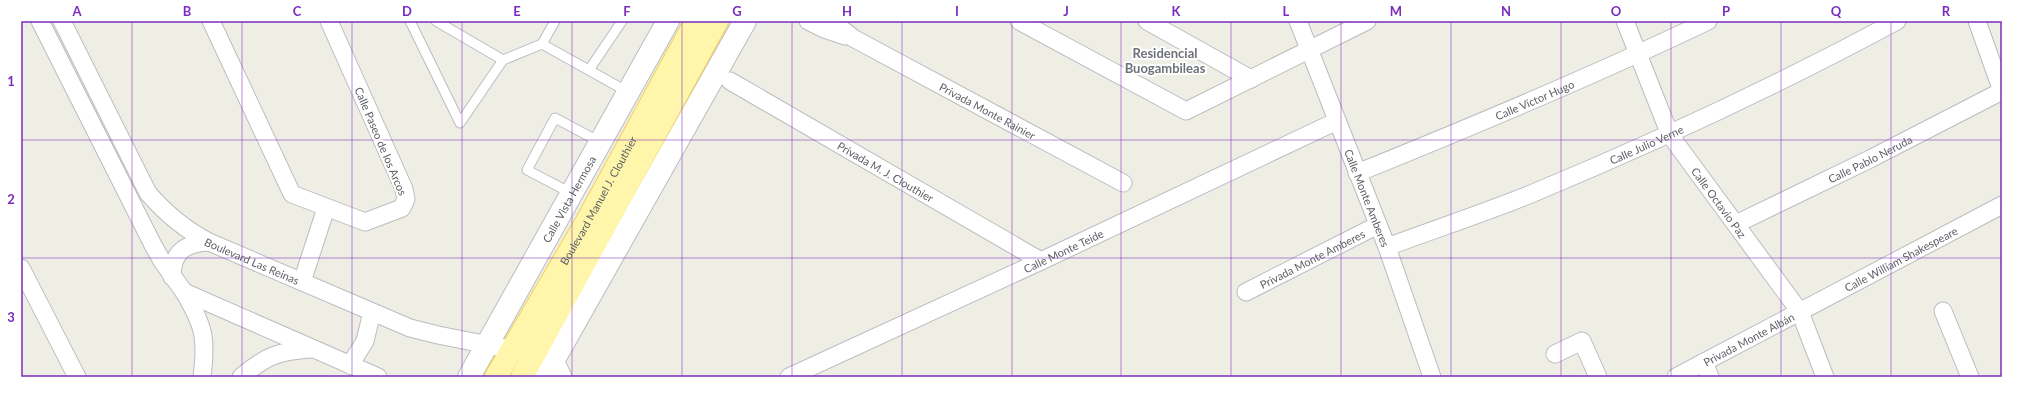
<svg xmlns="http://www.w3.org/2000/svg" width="2023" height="398" viewBox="0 0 2023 398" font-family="Lato,sans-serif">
<rect width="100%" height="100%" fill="#efeee5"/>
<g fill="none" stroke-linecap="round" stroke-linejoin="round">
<g stroke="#babcc1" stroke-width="11">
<g id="lane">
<path d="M 410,21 L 460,123 L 503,60 L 542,44"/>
<path d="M 436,21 L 503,60"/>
<path d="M 555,21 L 542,44 L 628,92"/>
<path d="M 589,70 L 622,21"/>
<path d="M 571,193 L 527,170 L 555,118 L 600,142"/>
</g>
</g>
<g stroke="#babcc1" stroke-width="19">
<g id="street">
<path d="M 40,21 L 153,245 L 162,261 L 184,292 L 378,377"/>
<path id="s1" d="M 62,21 L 148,193 C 166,214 184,229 209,242 L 410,328 L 438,335 L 554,358 L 563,377"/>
<path d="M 211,21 L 292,194 L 365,222 L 402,208 L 406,199 L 404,189 L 329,21"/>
<path d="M 808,21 L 824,29 L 845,36"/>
<path id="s2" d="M 832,21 L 853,38 L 1123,183"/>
<path d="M 1019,21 L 1186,111 L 1367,21"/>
<path d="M 1147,21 L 1251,79"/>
<path id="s3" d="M 1298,21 L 1387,247 L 1432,377"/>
<path id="s4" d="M 1625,21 L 1670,135 L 1800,312 L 1825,377"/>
<path d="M 1977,21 L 2002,91"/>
<path id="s5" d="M 730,81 L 1041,261"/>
<path id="s6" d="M 1357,173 C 1476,125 1593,76 1708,21"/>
<path id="s7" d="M 1736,224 L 1870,159 L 2002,91"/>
<path id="s8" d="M 1387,247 C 1435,229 1484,213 1531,194 C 1656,142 1778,85 1897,21"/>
<path d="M 21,268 L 77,377"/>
<path d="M 172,277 C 172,251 186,243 209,242"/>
<path d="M 302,282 L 326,208"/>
<path d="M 184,292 C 204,326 207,338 202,377"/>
<path id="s9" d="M 1246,292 L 1378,225"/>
<path d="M 1943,311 L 1970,377"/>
<path d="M 1555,354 L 1582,341 L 1598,377"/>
<path d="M 1704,362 L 1710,377"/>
<path d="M 350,365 L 365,341 L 372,312"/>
<path d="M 241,377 C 266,356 278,351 311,349"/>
<path id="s10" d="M 789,377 L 1041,261 L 1337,121"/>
<path id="s11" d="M 1676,377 L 2002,205"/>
</g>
</g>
<g stroke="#bbbdc3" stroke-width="24">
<g id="secondary">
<path id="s12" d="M 469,377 L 668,21"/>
<path d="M 544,377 L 745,21"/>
</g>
</g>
<g stroke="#f2d15b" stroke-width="24">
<g id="primary">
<path id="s13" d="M 496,377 L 586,223 L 696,21"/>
<path d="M 522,377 L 717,21"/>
</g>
</g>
<use href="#lane" stroke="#fff" stroke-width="9"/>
<use href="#street" stroke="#fff" stroke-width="17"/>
<use href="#secondary" stroke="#fff" stroke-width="22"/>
<use href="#primary" stroke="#fff6ab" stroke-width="22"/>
</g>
<path fill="none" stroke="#7b2cbf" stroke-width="1" stroke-opacity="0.55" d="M 132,21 L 132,377M 242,21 L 242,377M 352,21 L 352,377M 462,21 L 462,377M 572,21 L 572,377M 682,21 L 682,377M 792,21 L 792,377M 902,21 L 902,377M 1012,21 L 1012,377M 1121,21 L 1121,377M 1231,21 L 1231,377M 1341,21 L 1341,377M 1451,21 L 1451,377M 1561,21 L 1561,377M 1671,21 L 1671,377M 1781,21 L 1781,377M 1891,21 L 1891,377M 21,140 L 2002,140M 21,258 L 2002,258"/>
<g text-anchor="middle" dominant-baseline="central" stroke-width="4" stroke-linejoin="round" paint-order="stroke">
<g font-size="11" fill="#5d6066" stroke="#fff">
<text stroke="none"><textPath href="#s6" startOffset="192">Calle Víctor Hugo</textPath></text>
<text stroke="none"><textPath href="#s2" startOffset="180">Privada Monte Rainier</textPath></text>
<text transform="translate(381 141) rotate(67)">Calle Paseo de los Arcos</text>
<text stroke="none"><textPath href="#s8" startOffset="279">Calle Julio Verne</textPath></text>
<text stroke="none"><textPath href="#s7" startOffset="149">Calle Pablo Neruda</textPath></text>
<text stroke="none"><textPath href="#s5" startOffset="180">Privada M. J. Clouthier</textPath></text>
<text stroke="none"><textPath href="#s3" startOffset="190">Calle Monte Amberes</textPath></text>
<text stroke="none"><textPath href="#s12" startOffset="204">Calle Vista Hermosa</textPath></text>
<text stroke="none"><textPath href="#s13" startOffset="204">Boulevard Manuel J. Clouthier</textPath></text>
<text stroke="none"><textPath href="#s4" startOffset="206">Calle Octavio Paz</textPath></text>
<text stroke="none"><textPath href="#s10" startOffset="302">Calle Monte Teide</textPath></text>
<text stroke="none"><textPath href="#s9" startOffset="74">Privada Monte Amberes</textPath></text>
<text stroke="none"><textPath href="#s11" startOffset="254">Calle William Shakespeare</textPath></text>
<text stroke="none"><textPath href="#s1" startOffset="318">Boulevard Las Reinas</textPath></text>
<text stroke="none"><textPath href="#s11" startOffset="82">Privada Monte Albán</textPath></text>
</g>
<g font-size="13" font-weight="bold" fill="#6e7278" stroke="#fff">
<text x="1165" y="53">Residencial<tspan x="1165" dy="15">Buogambileas</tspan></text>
</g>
</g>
<rect width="2023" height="398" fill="none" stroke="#ffffff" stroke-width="44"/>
<rect x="22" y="22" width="1979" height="354" fill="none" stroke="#7b2cbf" stroke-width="1.5"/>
<g font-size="13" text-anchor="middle" font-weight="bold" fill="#7b2cbf">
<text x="77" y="16">A</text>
<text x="187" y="16">B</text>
<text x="297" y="16">C</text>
<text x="407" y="16">D</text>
<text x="517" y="16">E</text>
<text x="627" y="16">F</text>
<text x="737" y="16">G</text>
<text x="847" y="16">H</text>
<text x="957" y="16">I</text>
<text x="1066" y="16">J</text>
<text x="1176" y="16">K</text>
<text x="1286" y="16">L</text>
<text x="1396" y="16">M</text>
<text x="1506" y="16">N</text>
<text x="1616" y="16">O</text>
<text x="1726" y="16">P</text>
<text x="1836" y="16">Q</text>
<text x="1946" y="16">R</text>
<text x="11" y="86">1</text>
<text x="11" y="204">2</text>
<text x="11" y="322">3</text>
</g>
</svg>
